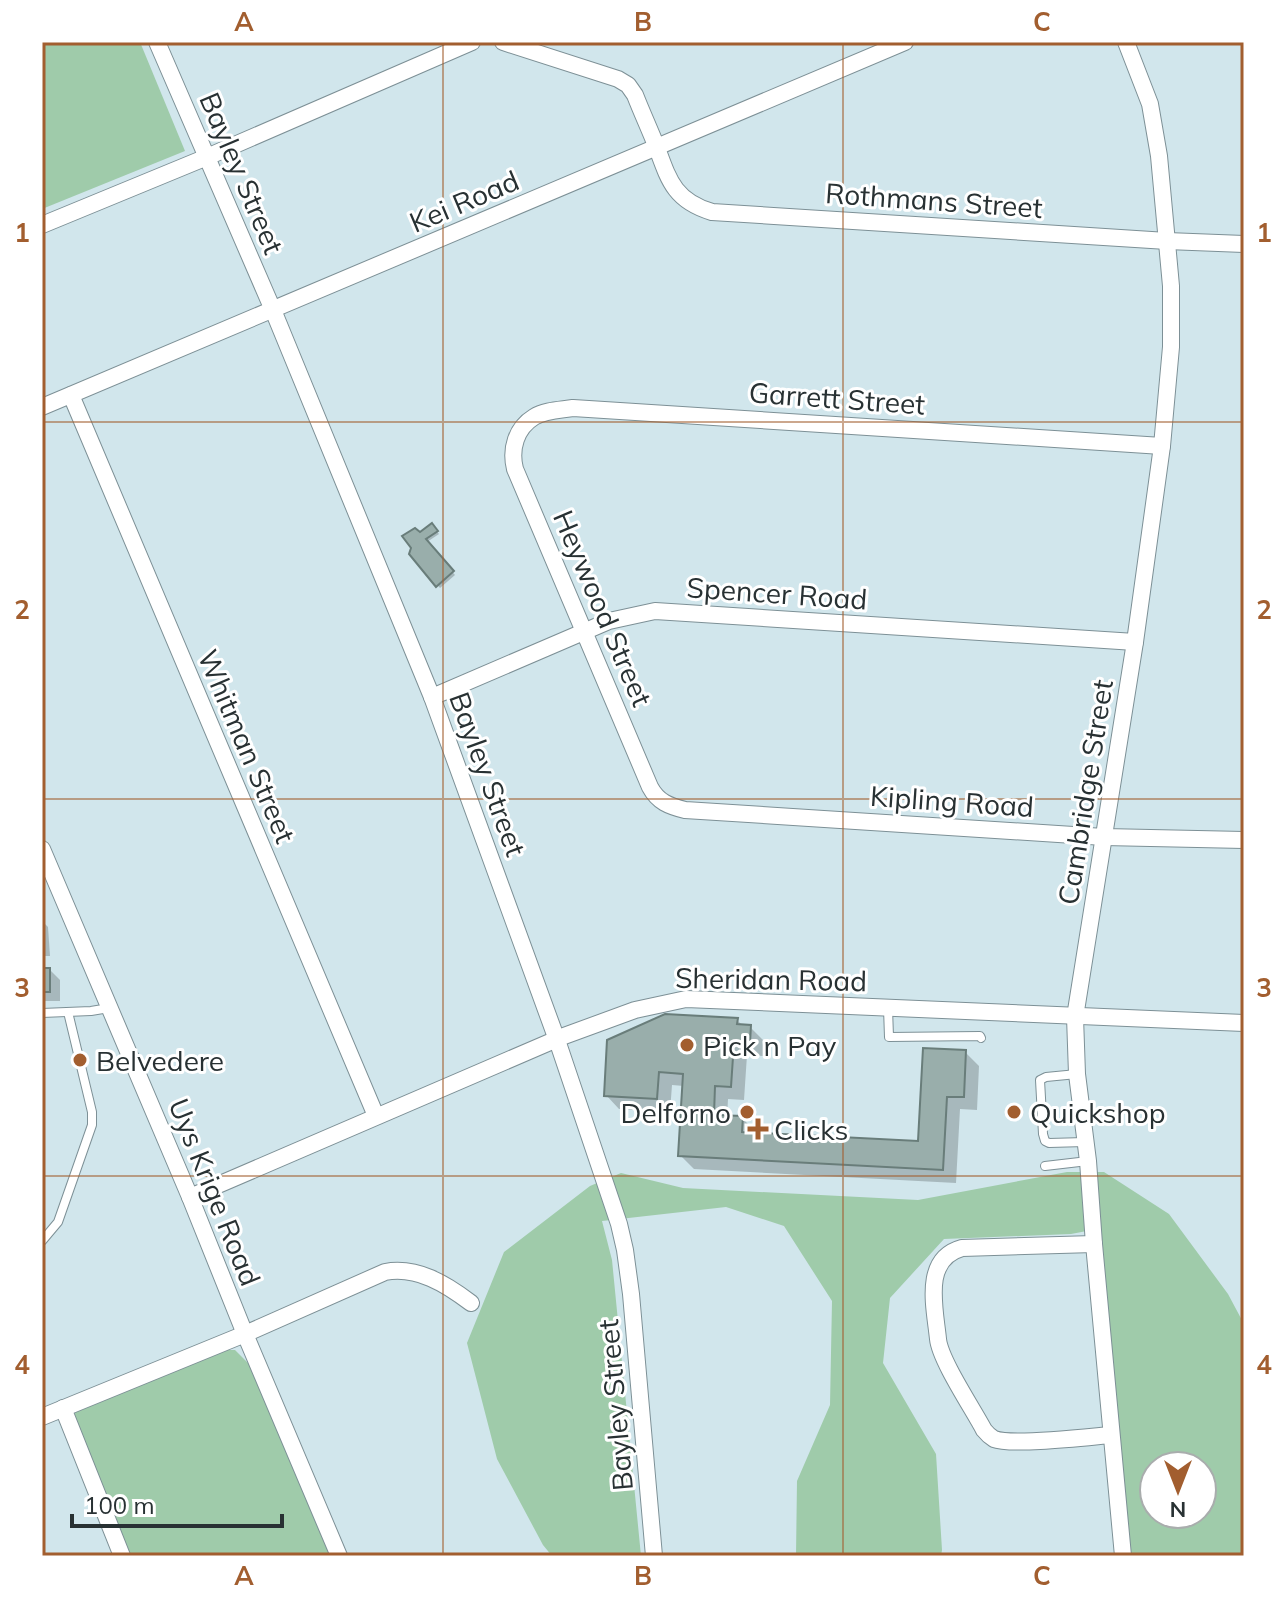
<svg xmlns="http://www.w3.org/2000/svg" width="1286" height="1598" viewBox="0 0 1286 1598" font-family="Mulish,sans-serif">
<rect width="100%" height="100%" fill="#d1e6ec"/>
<g fill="#9fcbaa" fill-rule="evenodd">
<path d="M 42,42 L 140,42 L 185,151 L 42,209 Z"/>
<path d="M 1067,1172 L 1104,1172 L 1169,1214 L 1228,1294 L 1244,1324 L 1244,1556 L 1126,1556 L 1092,1230 L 1071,1234 L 944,1239 L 890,1298 L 883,1363 L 936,1454 L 942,1550 L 941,1556 L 796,1556 L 797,1481 L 830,1405 L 832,1301 L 784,1226 L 726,1207 L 602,1221 L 612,1260 L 641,1556 L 552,1556 L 543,1545 L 497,1459 L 467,1343 L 504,1252 L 590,1186 L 621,1173 L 683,1188 L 918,1200 ZM 1154,1466 L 1202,1466 L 1202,1514 L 1154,1514 Z"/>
<path d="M 222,1350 L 235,1350 L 249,1364 L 330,1556 L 124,1556 L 74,1415 L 77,1409 Z"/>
</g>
<g fill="#0003">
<path d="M 434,528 L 439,534 L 427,542 L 455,575 L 440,588 L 411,553 L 419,534 Z"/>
<path d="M 42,921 L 48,927 L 50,956 L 42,956 Z"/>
<path d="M 42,970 L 50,970 L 60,980 L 60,1001 L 42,1001 Z"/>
<path d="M 737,1020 L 743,1026 L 750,1027 L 763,1040 L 763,1056 L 747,1055 L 744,1100 L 728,1099 L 727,1118 L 742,1118 L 756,1132 L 756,1134 L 920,1143 L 965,1052 L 979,1066 L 977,1110 L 960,1109 L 956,1183 L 694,1169 L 680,1155 L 684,1086 L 672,1085 L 670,1112 L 619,1109 L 606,1095 Z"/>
</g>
<g fill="#99aeab" stroke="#697d7a" stroke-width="2">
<path d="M 432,523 L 438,531 L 426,539 L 454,571 L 436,587 L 409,554 L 411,548 L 402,536 L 415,528 L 420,532 Z"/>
<rect x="42" y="968" width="8" height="24"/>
<path d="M 665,1014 L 738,1018 L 737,1024 L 751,1025 L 750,1043 L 734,1042 L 731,1087 L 715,1086 L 714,1115 L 743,1116 L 742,1132 L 918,1141 L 923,1048 L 966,1050 L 964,1097 L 947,1097 L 943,1170 L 678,1156 L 683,1074 L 659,1072 L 657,1099 L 604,1096 L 607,1040 Z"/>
</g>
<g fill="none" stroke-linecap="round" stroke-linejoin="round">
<g stroke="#7d9096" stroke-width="10">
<g id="lane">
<path d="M 888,1008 L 889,1037 L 980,1036 L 981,1038"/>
<path d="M 42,1013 L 91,1011 L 109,1008"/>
<path d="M 1077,1074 L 1046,1077 L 1040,1080 L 1043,1134 L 1045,1141 L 1049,1143 L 1085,1142"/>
<path d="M 1045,1166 L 1088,1161"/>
<path d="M 42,1241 L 58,1222 L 92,1125 L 92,1112 L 68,1012"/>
</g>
</g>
<g stroke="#7d9096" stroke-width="18">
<g id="street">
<path d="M 157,42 L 273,310 L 432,697 L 557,1040 L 619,1224 L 625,1250 L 631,1294 L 654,1556"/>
<path d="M 503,42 L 618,79 L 628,85 L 635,95 C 642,113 650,130 657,148 C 669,181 675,201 712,212 L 1167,241 L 1244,244"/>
<path d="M 42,225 L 207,157 L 472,42"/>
<path d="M 71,395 L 376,1116"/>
<path d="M 42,407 L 905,42"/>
<path d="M 1162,446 L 573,408 C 561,410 545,410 534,417 C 516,428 510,449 515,469 L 650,787 C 658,802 669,806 685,810 L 1104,837 L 1244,840"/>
<path d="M 432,697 L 609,621 L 655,611 L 1135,642"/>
<path d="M 42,849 L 190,1197 L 245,1334 L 339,1556"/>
<path d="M 190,1197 L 564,1036 L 635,1010 L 686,999 L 1244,1023"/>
<path d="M 1094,1244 L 962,1248 C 922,1259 935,1308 938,1339 C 940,1360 973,1409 984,1430 C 988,1435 989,1436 994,1439 C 1012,1446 1088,1437 1111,1435"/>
<path d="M 63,1408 L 122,1556"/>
<path d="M 42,1417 L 245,1334 L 385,1272 C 417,1266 446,1284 471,1303"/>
<path d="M 1123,1556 L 1094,1244 L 1088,1161 L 1077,1074 L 1075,1017 L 1135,642 L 1162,446 L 1171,347 L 1171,286 L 1159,156 L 1150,104 L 1126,42"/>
</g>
</g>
<use href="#lane" stroke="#fff" stroke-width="8"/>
<use href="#street" stroke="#fff" stroke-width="16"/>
</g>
<path fill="none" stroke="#a25e2f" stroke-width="2" stroke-opacity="0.55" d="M 443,42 L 443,1556M 843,42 L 843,1556M 42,422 L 1244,422M 42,799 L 1244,799M 42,1176 L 1244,1176"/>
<g fill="#a25e2f" stroke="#fff" stroke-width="3">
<circle cx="687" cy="1045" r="8"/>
<circle cx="80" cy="1060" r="8"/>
<circle cx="747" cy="1112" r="8"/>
<circle cx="1014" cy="1112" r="8"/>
<path d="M754 1117h8v8h8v8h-8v8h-8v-8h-8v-8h8z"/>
</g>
<g text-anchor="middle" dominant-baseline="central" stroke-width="6" stroke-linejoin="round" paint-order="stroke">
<g font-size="28" fill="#283133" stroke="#fff">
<text transform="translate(242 173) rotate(67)">Bayley Street</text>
<text transform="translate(934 200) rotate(4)">Rothmans Street</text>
<text transform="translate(464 201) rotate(-23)">Kei Road</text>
<text transform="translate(837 398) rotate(4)">Garrett Street</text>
<text transform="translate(777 593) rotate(4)">Spencer Road</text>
<text transform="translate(603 608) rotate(67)">Heywood Street</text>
<text transform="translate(247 746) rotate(67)">Whitman Street</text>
<text transform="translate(488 774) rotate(70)">Bayley Street</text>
<text transform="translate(1085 792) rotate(-81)">Cambridge Street</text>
<text transform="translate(952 801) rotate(4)">Kipling Road</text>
<text transform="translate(771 979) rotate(1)">Sheridan Road</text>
<text transform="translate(215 1192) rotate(68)">Uys Krige Road</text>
<text transform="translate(615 1405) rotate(-95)">Bayley Street</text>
</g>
<g font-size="28" fill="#283133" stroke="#fff" text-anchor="start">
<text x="703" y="1045">Pick n Pay</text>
<text x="96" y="1060">Belvedere</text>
<text x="731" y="1112" text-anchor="end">Delforno</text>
<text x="1030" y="1112">Quickshop</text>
<text x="774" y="1129">Clicks</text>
</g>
</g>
<rect width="1286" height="1598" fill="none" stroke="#ffffff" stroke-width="88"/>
<g transform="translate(1178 1490) rotate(180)"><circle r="38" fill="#ffffff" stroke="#a9adad" stroke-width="2"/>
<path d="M0-6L14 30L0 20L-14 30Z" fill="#a25e2f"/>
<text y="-12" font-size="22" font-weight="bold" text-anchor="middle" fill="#283133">N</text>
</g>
<path d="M72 1514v12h210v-12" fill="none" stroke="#283133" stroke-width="4"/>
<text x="84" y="1514" font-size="24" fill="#283133" stroke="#ffffff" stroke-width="6" paint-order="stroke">100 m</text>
<rect x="44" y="44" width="1198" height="1510" fill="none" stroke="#a25e2f" stroke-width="3"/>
<g font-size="26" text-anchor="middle" font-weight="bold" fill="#a25e2f">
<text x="244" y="31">A</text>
<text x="643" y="31">B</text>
<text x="1042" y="31">C</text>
<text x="22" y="242">1</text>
<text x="1264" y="242">1</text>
<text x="22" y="619">2</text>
<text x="1264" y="619">2</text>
<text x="22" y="997">3</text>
<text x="1264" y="997">3</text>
<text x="22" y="1374">4</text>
<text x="1264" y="1374">4</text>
<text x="244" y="1585">A</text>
<text x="643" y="1585">B</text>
<text x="1042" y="1585">C</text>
</g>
</svg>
